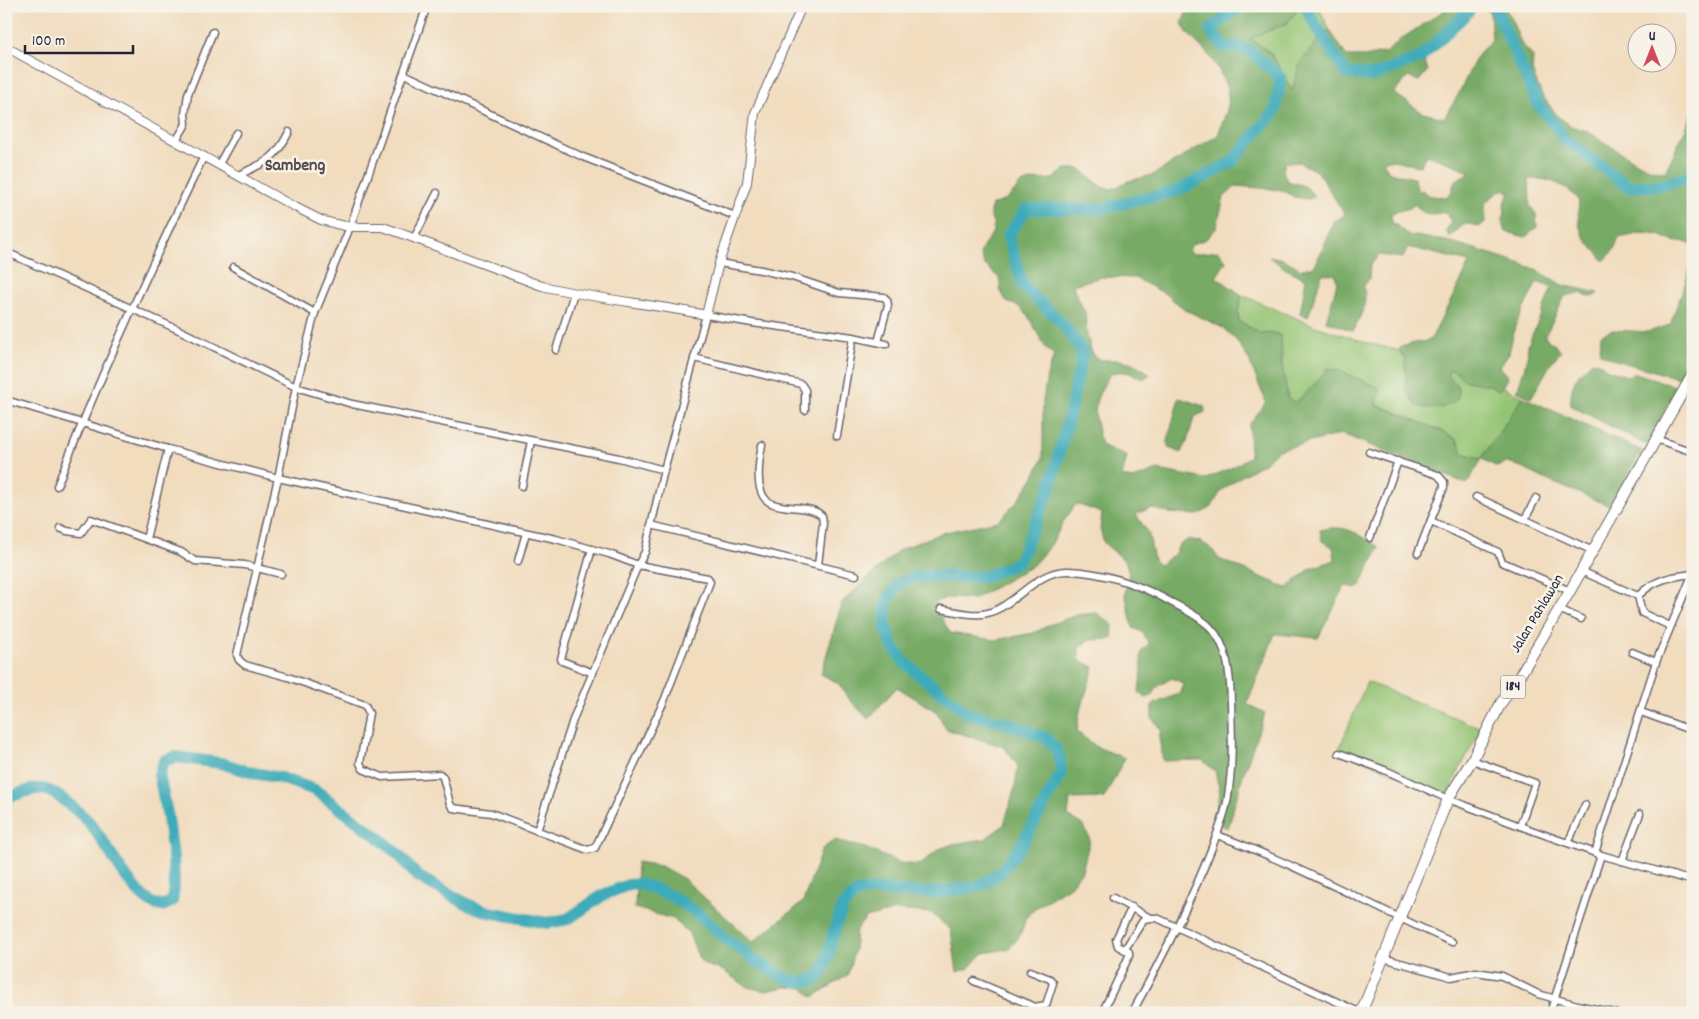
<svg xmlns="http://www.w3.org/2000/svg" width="1699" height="1019" viewBox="0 0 1699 1019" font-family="Dekko,sans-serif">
<rect width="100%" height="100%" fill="#f7f3e8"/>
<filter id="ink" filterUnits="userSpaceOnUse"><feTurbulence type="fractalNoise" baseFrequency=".02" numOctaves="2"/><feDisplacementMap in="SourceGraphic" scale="10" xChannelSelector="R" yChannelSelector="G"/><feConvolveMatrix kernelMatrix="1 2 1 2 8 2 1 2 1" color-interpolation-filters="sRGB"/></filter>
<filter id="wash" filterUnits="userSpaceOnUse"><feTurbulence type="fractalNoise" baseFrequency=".0096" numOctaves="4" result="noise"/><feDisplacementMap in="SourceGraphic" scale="20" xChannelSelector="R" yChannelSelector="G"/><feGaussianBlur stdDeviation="1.12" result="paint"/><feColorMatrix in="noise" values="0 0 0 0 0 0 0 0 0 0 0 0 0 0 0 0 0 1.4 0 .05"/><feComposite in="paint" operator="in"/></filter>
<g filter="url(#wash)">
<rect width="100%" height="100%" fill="#f1dcbe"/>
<g fill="#94c473" stroke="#5b7357">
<path d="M 1301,6 L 1318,6 L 1329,29 L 1300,62 L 1292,92 L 1271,53 L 1250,39 L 1287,23 Z"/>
<path d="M 1242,295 L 1315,326 L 1368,343 L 1401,351 L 1485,378 L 1523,397 L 1482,459 L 1463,453 L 1457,440 L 1439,430 L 1376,404 L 1380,388 L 1338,370 L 1327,369 L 1314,386 L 1296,403 L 1287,399 L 1282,364 L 1281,335 L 1273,333 L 1261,334 L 1239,321 L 1238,311 Z"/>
<path d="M 1367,682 L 1481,728 L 1446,796 L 1339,749 Z"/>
</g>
<g fill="#77aa65" stroke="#4c6650" fill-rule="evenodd">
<path d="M 1189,6 L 1301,6 L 1287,23 L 1250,39 L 1271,53 L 1292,91 L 1300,62 L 1329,29 L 1347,57 L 1365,57 L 1387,52 L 1401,39 L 1451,6 L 1504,6 L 1511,18 L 1521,43 L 1533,57 L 1532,71 L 1542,95 L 1558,117 L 1571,126 L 1587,131 L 1634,161 L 1651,169 L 1665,172 L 1693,113 L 1693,245 L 1682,241 L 1676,242 L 1659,235 L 1642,233 L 1619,238 L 1613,251 L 1604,261 C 1583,236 1576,234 1579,200 C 1564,184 1550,178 1529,179 L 1530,206 L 1536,214 L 1537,227 L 1526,237 L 1506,232 L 1502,220 L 1505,214 L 1504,204 L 1510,193 L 1504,189 L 1498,192 L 1485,203 L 1486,221 L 1479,227 C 1461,220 1464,226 1450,237 L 1446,231 L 1451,222 L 1446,212 C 1434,214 1422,217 1415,204 L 1410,208 L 1391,213 L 1392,222 L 1409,235 L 1452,242 L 1504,258 L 1536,269 L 1562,285 L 1599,293 L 1592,297 L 1580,293 L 1565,296 L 1546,334 L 1545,338 L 1555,345 L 1561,352 L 1553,360 L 1531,398 L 1517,391 L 1527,360 L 1528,345 L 1552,288 L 1537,282 L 1515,326 L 1509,353 L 1499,367 L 1505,372 L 1508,379 L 1499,390 L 1489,385 L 1466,381 L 1454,371 L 1449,370 L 1448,375 L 1458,387 L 1458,398 C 1443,410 1434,411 1416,405 L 1406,389 L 1405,357 L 1401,355 L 1400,348 C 1410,342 1420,344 1431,339 L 1464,275 L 1469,262 L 1408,247 L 1403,258 L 1379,255 L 1370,265 L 1369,279 L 1363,287 C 1369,302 1360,317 1353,331 L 1326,321 L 1337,283 L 1335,274 L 1322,274 L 1308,317 L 1300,314 L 1306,279 L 1286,269 L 1269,257 C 1281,256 1291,263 1300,269 L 1314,267 L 1324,246 L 1333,222 L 1345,215 L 1318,172 L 1299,162 L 1285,162 L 1283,171 L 1287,181 C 1299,184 1307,185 1314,196 L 1310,199 L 1294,197 L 1283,190 L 1236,186 L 1224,197 L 1216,229 L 1206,239 L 1192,244 L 1189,250 L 1193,254 L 1219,251 L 1226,262 L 1216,277 L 1242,295 L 1238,311 L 1239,321 L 1261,334 L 1273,333 L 1281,335 L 1282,364 L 1288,399 L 1296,402 L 1313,386 L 1328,368 L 1338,370 L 1380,388 L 1377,405 L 1439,430 L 1457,440 L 1463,453 L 1481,459 L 1523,397 L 1642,451 L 1610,506 L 1549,481 L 1512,463 L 1505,463 L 1497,467 L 1482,459 L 1467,484 L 1342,434 L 1278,450 L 1264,463 L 1240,477 L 1221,491 L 1211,508 L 1197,515 L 1169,513 L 1151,508 L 1136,514 L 1149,535 L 1154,560 L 1159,565 L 1174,555 L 1179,545 L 1189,539 L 1201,542 L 1211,548 L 1219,559 L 1287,588 L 1311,568 L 1335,560 L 1333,547 L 1322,541 L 1320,530 C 1346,523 1358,534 1379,547 L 1359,588 L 1345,586 L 1318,638 L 1275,634 L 1247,704 L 1265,713 L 1243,775 L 1228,828 L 1212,821 L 1220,793 L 1215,771 L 1202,760 L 1163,761 L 1159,738 L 1161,730 L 1152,718 L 1152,705 C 1161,700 1172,698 1181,692 L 1183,683 L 1172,678 L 1158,686 L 1152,696 L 1146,698 L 1139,693 C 1139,685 1142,675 1142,669 C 1142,657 1137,653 1149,644 L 1142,632 L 1133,628 L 1125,593 L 1129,575 L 1126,562 L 1104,543 L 1100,529 L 1102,513 L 1076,504 L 1064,521 L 1051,545 L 1032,566 L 974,599 L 946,598 L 933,603 L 950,633 L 995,640 L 1034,633 L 1049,625 L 1077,615 L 1097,613 L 1113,625 L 1112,639 L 1090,640 L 1079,647 L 1079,660 L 1094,667 L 1079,715 L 1077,732 L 1097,747 L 1125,758 L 1104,798 L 1070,799 L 1068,816 L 1084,826 L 1090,840 L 1082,871 L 1070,886 L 1035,908 L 1026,919 L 1019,938 L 1008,949 L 984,953 L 968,969 L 957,972 L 951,930 L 931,913 L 896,910 L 866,918 L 856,930 L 854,950 L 848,975 L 813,997 L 803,988 L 785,987 L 766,991 L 747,987 L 722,970 L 705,965 L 699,959 L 689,933 L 673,919 L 635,908 L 637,862 L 661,866 L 684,879 L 753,942 L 803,902 L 822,849 L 835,840 L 865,848 L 900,863 L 919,865 L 939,849 L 953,844 L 985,839 L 1004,825 L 1015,787 L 1018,766 L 1004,747 L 946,729 L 937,712 L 897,687 L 868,719 L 850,700 L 838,683 L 821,674 L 842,602 L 899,550 L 941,533 L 998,521 L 1016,503 L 1033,478 L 1043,458 L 1043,401 L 1047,376 L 1054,355 L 1045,347 L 1028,316 L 1018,306 L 1007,302 L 1000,290 L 1000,279 L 984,264 L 980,254 C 983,245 991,237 993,231 C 996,220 985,216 993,204 C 1007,202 1012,195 1020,184 L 1035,180 L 1053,179 L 1066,169 L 1080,169 L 1102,187 L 1113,189 L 1128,181 L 1153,175 L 1218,135 C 1221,125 1226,115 1228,105 C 1231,87 1216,62 1204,50 C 1194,39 1188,37 1182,23 ZM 1482,8 L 1485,9 L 1490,13 L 1492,40 C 1476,53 1471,69 1462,87 C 1457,98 1450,108 1444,118 L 1423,113 L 1394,93 L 1408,77 L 1419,81 L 1428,70 L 1424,59 L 1446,36 L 1470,18 L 1476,10 ZM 1426,155 L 1455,165 L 1470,172 C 1461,177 1453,179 1452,191 L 1446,197 L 1430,196 L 1422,190 L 1418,192 L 1414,178 L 1389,172 L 1383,161 C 1393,157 1409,165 1420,166 ZM 1101,277 L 1135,278 L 1164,293 L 1186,310 L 1223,328 L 1236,340 L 1249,360 L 1266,402 L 1249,425 L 1250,456 L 1235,466 L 1206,479 L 1158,470 L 1133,479 L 1122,477 L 1127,456 L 1101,445 C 1093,410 1091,404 1111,373 C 1124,370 1131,373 1143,379 L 1150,374 C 1132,360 1122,359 1100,360 L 1092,354 L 1087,335 L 1085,312 L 1078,300 L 1073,285 Z"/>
<path d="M 1693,261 L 1693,360 L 1682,379 L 1615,360 L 1600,353 L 1601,335 L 1612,330 L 1648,332 L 1670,325 Z"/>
<path d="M 1593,361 L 1601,364 L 1608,370 L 1627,376 L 1636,373 L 1677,387 L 1647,445 L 1571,406 C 1570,385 1576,374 1593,361 Z"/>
<path d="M 1179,398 L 1204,406 L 1205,412 L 1194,417 L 1187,442 L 1181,453 L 1169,448 L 1167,443 Z"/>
</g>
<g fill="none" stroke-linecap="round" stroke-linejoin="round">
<g stroke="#3cabb9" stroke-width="12">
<path d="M 1305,6 L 1322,36 L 1346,73 L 1372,76 L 1420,58 L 1467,13 L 1471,6"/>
<path d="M 1494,6 L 1538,104 L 1566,140 L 1629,187 L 1663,185 L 1693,175"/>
<path d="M 6,798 C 19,795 30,787 43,789 C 54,790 79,812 87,820 C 106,840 133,902 161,906 C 165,906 169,903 172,901 L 174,888 L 173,857 L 168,818 L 159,775 L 164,761 L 175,757 L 221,763 L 253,773 L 281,778 L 315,790 L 378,837 L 398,854 L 417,876 L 469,905 L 489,912 L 547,923 L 568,919 L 603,895 L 628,885 L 639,884 L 653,888 L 673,897 L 697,913 L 724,937 L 759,963 L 785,978 L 798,982 L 815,980 L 822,973 L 827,960 L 835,929 L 843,906 L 852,897 L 859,892 L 875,890 L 932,893 L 975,887 L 986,882 L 1001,872 L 1021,846 L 1061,774 L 1060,759 L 1056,749 L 1046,738 L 1010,724 L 968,714 L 904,662 L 893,647 L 886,627 L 886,604 L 898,584 L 917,576 L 984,577 L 1018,563 L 1049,491 L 1069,416 L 1083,353 L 1063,324 L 1023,286 L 1008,236 L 1026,209 L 1099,209 L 1177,191 L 1232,162 L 1275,111 L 1281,78 L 1248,49 L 1223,46 L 1210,30 L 1240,6"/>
</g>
</g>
</g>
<g filter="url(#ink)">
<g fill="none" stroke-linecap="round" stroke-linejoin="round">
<g stroke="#6a6369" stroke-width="9">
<g id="minor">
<path d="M 427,6 L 350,227 L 315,313 L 296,387 L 278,478 L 237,655 L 239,660 L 245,665 L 288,677 L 365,705 L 369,713 L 360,763 L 363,769 L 382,777 L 440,774 L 443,777 L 450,804 L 453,808 L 491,813 L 588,850 L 595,848 L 664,701 L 710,582 L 708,578 L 638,565 L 574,717 L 537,831"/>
<path d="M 404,74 L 583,157 L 735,216"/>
<path d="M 176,141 L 186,124 L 185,114 L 188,94 L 213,32"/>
<path d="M 219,164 L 236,133"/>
<path d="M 238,175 C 265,163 275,160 289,132"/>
<path d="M 414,238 L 437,193"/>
<path d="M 6,252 L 179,330 L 296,387 L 352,404 L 619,458 L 664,470"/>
<path d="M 719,263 L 761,270 L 792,277 L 839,293 L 884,297 L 887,300 L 888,305 L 878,342"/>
<path d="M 233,267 L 315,313"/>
<path d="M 556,350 L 574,293"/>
<path d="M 694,358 L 801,384 L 805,390 L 805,410"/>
<path d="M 6,400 L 168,449 L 278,478 L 556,539 L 609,554 L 638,565 L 645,552 L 664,470 L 706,315 L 752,323 L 853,337 L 886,344"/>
<path d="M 837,436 L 853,337"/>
<path d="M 1656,439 L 1693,452"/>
<path d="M 762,445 C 759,460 754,493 769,502 C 777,507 790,507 800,508 C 808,509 816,510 822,516 L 823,523 L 818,565"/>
<path d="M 168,449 L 146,539 L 181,552 L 195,561 L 245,565 L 281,574"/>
<path d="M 1369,452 L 1438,475 L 1444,482 L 1444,487 L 1418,553"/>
<path d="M 57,486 C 101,373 151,265 204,156"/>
<path d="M 522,486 L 531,441"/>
<path d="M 1476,497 L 1593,551"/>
<path d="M 1525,519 L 1536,498"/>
<path d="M 1431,521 L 1498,552 L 1502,562 L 1570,591"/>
<path d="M 651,525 L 856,575"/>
<path d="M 60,528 L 67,531 L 81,533 L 91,519 L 146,539"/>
<path d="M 1370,538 L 1398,461"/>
<path d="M 592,549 L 561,659 L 562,661 L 593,673"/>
<path d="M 518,561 L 526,533"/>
<path d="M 1581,571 L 1638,596 C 1655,579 1669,577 1692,574"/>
<path d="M 1638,596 L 1642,613 L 1670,626"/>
<path d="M 941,609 C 954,611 969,616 982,614 C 1014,610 1034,570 1068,571 C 1102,572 1139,584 1169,601 C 1182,608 1199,616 1210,627 C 1229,646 1230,677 1231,701 C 1232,733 1233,765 1228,796 C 1226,814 1217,833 1211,850 C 1189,906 1161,960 1132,1013"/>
<path d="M 1559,609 L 1581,619"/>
<path d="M 1632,652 L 1656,662"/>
<path d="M 1641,712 L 1693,731"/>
<path d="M 1339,753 L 1387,771 L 1448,799 L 1520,826 L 1601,855 L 1693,881"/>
<path d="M 1472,760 L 1535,783 L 1520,826"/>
<path d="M 1217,835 C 1298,865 1373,907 1452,942"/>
<path d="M 1568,843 L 1585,805"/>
<path d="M 1595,853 L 1656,662 L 1693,573"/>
<path d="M 1622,861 L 1640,814"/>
<path d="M 1113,898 L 1150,918"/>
<path d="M 1125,949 L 1144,919 L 1150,918 L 1157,918 L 1361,1013"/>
<path d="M 1383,958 L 1451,977 L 1476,972 L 1502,976 L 1538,994 L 1581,1006 L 1615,1013"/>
<path d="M 1030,971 L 1050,979 L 1053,983 L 1046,1005 L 1034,1007"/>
<path d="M 974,981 L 1031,1005 L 1034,1007 L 1034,1013"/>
<path d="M 1102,1013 L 1129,956 L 1129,952 L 1118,946 L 1116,939 L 1132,907"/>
<path d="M 1550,1013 L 1601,855"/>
</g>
</g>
<g stroke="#6a6369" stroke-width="10">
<path id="tertiary" d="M 6,47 L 291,205 L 321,220 L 336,224 L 350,227 L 383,227 L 400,233 L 542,286 C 596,299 652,304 706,315 L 719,263 L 747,183 L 755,113 L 802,6"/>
</g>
<g stroke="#6a6369" stroke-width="12">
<path id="primary" d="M 1361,1013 L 1448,799 L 1472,760 L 1501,703 L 1513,687 L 1570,591 L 1693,374"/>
</g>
<use href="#minor" stroke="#fff" stroke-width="6"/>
<use href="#tertiary" stroke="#fff" stroke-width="8"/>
<use href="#primary" stroke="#fff" stroke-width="10"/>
</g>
</g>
<g text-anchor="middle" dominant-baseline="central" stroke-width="5" stroke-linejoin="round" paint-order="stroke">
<rect fill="#f7f3e8" stroke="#62616f" stroke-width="1" x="1500.5" y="675.5" width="25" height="23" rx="4"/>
<g font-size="14" font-weight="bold" fill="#22223b">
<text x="1513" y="687">184</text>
</g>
<g font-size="15" fill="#22223b" stroke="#f7f3e8">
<text transform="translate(1538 614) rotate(-59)">Jalan Pahlawan</text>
</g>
<g font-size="18" font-weight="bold" fill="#5a4e4e" stroke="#f7f3e8">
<text x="295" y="166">Sambeng</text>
</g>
</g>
<rect width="1699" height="1019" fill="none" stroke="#f7f3e8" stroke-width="25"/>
<g transform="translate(1652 48)"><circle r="24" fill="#f7f3e8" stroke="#a29fa3"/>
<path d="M0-4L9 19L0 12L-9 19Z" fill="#d1495b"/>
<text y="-8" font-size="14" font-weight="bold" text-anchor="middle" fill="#22223b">U</text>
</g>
<path d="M25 45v8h108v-8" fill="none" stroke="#22223b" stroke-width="2.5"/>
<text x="32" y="45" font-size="15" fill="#22223b" stroke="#f7f3e8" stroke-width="4" paint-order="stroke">100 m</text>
</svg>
